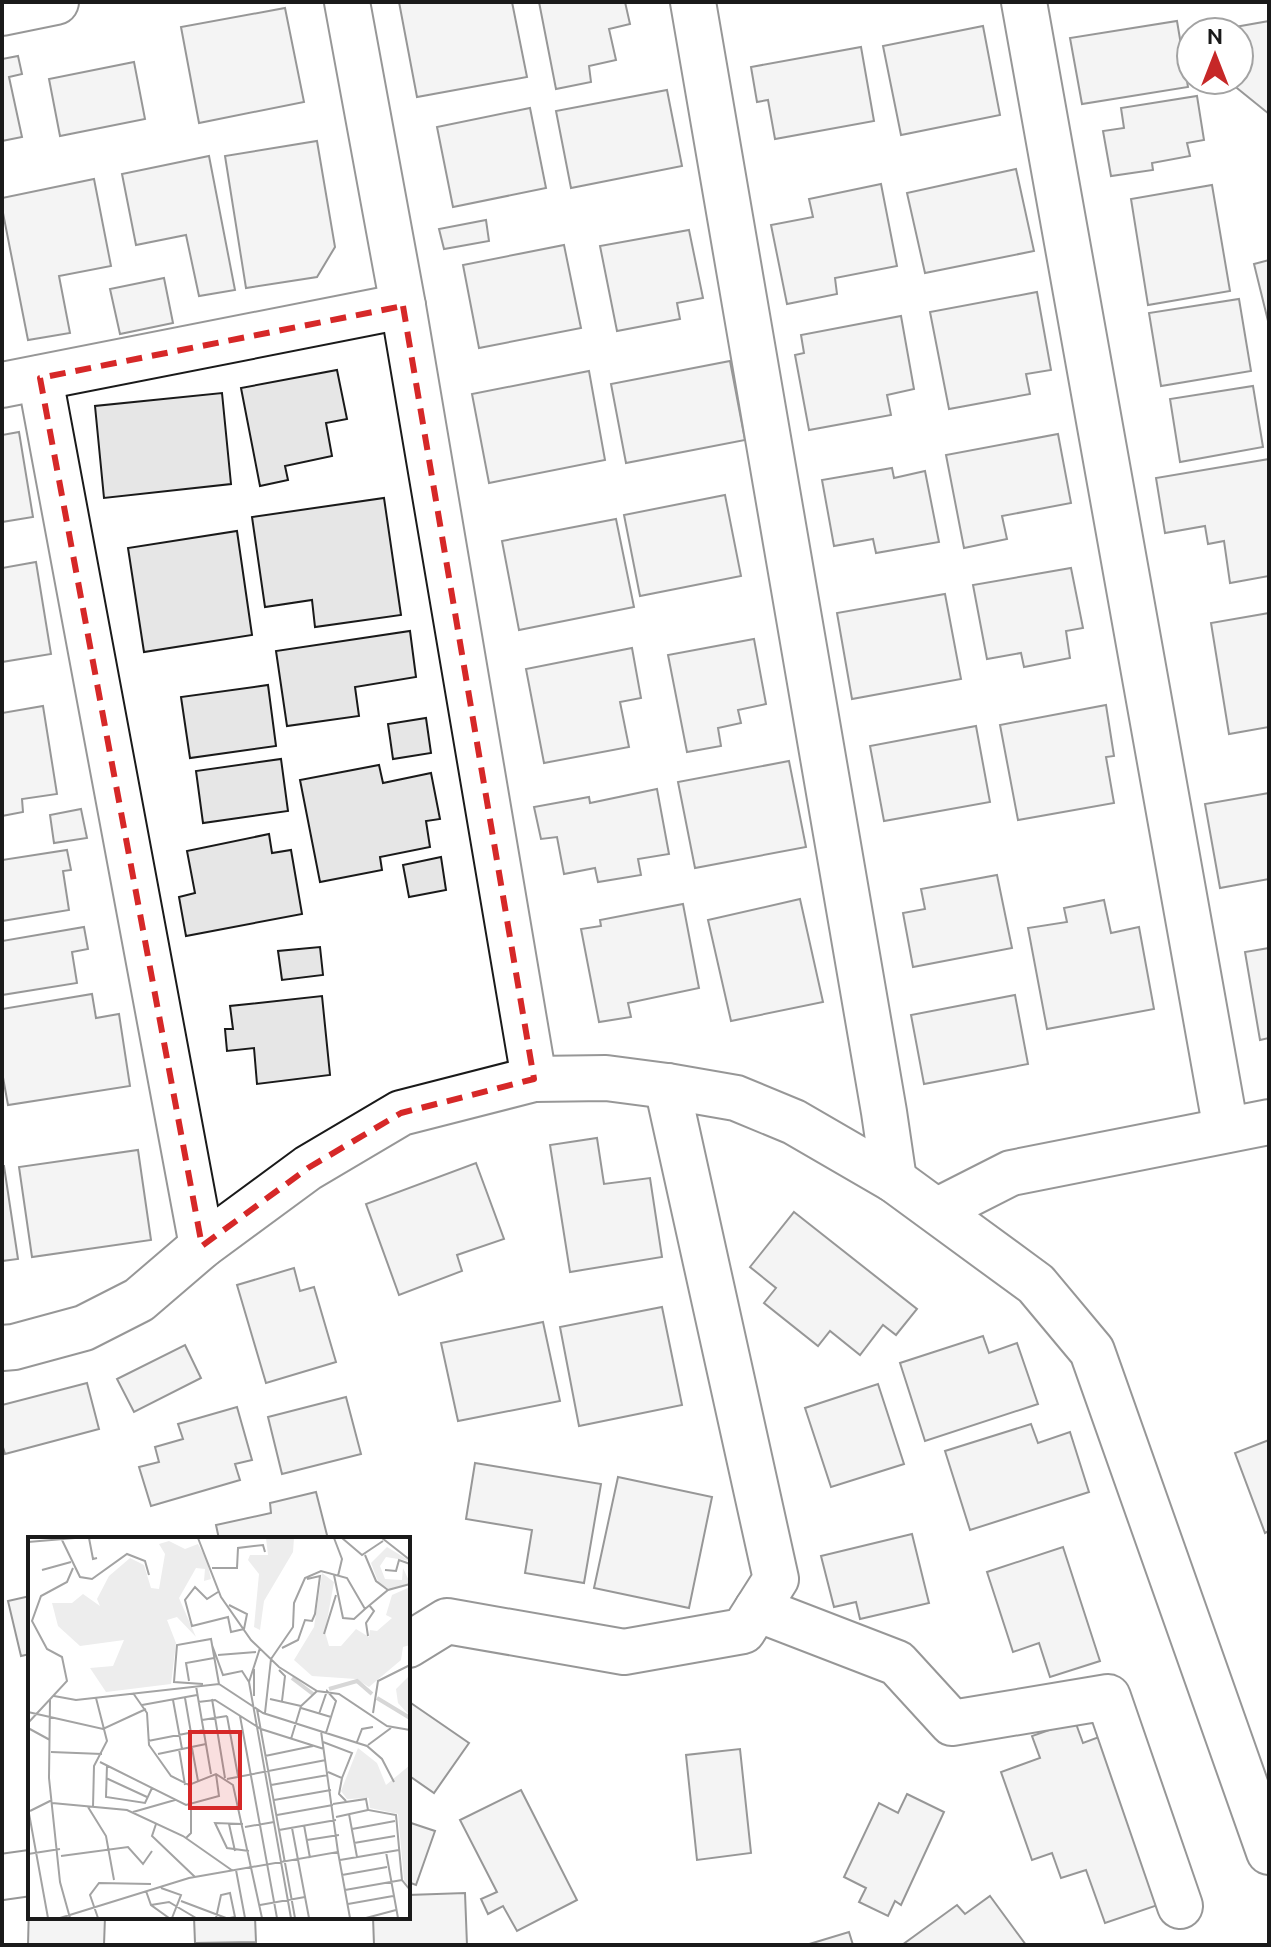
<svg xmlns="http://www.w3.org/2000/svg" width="1271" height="1947" viewBox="0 0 1271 1947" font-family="Ubuntu,sans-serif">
<rect width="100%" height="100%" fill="#fff"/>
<g fill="#e6e6e6" stroke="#1a1a1a" stroke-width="2">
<path d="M 399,2 L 512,2 L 527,77 L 417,97 Z"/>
<path d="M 539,2 L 625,2 L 630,24 L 609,29 L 616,60 L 589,66 L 591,82 L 556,89 Z"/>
<path d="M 285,8 L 304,102 L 199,123 L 181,27 Z"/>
<path d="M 1177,21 L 1188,87 L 1082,104 L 1070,38 Z"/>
<path d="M 1269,21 L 1269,114 L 1227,80 L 1239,80 L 1239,32 L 1219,32 L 1218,30 Z"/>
<path d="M 983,26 L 1000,115 L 901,135 L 883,46 Z"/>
<path d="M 861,47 L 874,121 L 775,139 L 768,100 L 757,102 L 751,67 Z"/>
<path d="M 18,56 L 22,74 L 9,77 L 22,137 L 2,141 L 2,59 Z"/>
<path d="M 134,62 L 145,119 L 60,136 L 49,79 Z"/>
<path d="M 667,90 L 682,166 L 571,188 L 556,111 Z"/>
<path d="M 1197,96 L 1204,140 L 1187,143 L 1190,156 L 1152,163 L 1153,170 L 1111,176 L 1103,131 L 1124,128 L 1121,108 Z"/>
<path d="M 530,108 L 546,188 L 453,207 L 437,127 Z"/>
<path d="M 317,141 L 335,247 L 317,277 L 246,288 L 225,156 Z"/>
<path d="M 209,156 L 235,290 L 199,296 L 186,235 L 136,245 L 122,174 Z"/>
<path d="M 1016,169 L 1034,251 L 925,273 L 907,193 Z"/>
<path d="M 94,179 L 111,266 L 59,276 L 70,333 L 28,340 L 2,208 L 2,198 Z"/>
<path d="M 881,184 L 897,266 L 835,278 L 837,294 L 787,304 L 771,225 L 813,217 L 809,199 Z"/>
<path d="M 1212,185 L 1230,291 L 1148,305 L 1131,199 Z"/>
<path d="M 486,220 L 489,241 L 444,249 L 439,229 Z"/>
<path d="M 689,230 L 703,298 L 677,303 L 680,319 L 617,331 L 600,246 Z"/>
<path d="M 564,245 L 581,328 L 479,348 L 463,265 Z"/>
<path d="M 1269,260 L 1269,325 L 1254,264 Z"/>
<path d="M 164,278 L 173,323 L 120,334 L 110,289 Z"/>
<path d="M 1037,292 L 1051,370 L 1026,374 L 1030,394 L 949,409 L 930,312 Z"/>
<path d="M 1239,299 L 1251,371 L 1161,386 L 1149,313 Z"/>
<path d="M 901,316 L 914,389 L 887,395 L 891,415 L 809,430 L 795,355 L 804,353 L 801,335 Z"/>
<path d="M 730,361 L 745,440 L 626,463 L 611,384 Z"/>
<path d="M 337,370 L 347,419 L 326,423 L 332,456 L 285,466 L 288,480 L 260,486 L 241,388 Z"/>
<path d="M 589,371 L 605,460 L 489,483 L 472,394 Z"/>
<path d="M 1253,386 L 1263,447 L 1180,462 L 1170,399 Z"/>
<path d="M 222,393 L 231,484 L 104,498 L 95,406 Z"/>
<path d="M 19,432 L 33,517 L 2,522 L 2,435 Z"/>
<path d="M 1058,434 L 1071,503 L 1002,516 L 1007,539 L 964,548 L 946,455 Z"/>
<path d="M 1269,459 L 1269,576 L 1230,583 L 1224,541 L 1208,544 L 1205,526 L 1165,533 L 1156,478 Z"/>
<path d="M 892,468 L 894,478 L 925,471 L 939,542 L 876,553 L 873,539 L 834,546 L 822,480 Z"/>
<path d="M 725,495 L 741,576 L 640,596 L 624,515 Z"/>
<path d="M 384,498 L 401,615 L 315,627 L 312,600 L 265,607 L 252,517 Z"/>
<path d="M 616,519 L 634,607 L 519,630 L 502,541 Z"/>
<path d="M 237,531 L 252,635 L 144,652 L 128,548 Z"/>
<path d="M 36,562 L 51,654 L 2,662 L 2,568 Z"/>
<path d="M 1071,568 L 1083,628 L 1066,631 L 1070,658 L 1024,667 L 1021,653 L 987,659 L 973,585 Z"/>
<path d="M 945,594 L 961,679 L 852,699 L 837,613 Z"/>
<path d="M 1269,613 L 1269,727 L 1229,734 L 1211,623 Z"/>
<path d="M 410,631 L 416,677 L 355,687 L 359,716 L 287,726 L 276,651 Z"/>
<path d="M 754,639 L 766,704 L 738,710 L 741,723 L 718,728 L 721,746 L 687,752 L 668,655 Z"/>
<path d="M 632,648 L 641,698 L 620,702 L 629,747 L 544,763 L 526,669 Z"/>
<path d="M 268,685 L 276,746 L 190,758 L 181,697 Z"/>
<path d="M 1106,705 L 1114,756 L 1106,757 L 1114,803 L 1018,820 L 1000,725 Z"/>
<path d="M 43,706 L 57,794 L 22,799 L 23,812 L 2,816 L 2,713 Z"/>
<path d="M 426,718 L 431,753 L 393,759 L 388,724 Z"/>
<path d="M 976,726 L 990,802 L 884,821 L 870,746 Z"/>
<path d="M 281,759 L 288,811 L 203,823 L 196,771 Z"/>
<path d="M 789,761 L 806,847 L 695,868 L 678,782 Z"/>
<path d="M 379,765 L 383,783 L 431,773 L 440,819 L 426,821 L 430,847 L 380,857 L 382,870 L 320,882 L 300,780 Z"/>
<path d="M 657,789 L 669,854 L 638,859 L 641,875 L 598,882 L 595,868 L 564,874 L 557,837 L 541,839 L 534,807 L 589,797 L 590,803 Z"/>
<path d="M 1269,793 L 1269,879 L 1220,888 L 1205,804 Z"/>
<path d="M 81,809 L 87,838 L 54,843 L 50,815 Z"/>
<path d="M 269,834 L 272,853 L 291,850 L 302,914 L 186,936 L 179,897 L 195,893 L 187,851 Z"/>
<path d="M 67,850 L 71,870 L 63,871 L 69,910 L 2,921 L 2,860 Z"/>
<path d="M 441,857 L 446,890 L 409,897 L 403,865 Z"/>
<path d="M 997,875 L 1012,948 L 913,967 L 903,913 L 925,909 L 921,889 Z"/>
<path d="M 800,899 L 823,1002 L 731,1021 L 708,920 Z"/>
<path d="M 1104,900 L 1111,933 L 1139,927 L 1154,1009 L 1047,1029 L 1028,928 L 1067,922 L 1064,908 Z"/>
<path d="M 683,904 L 699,988 L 628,1003 L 631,1017 L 599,1022 L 581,929 L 601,926 L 600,920 Z"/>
<path d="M 84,927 L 88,949 L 72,952 L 77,983 L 2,995 L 2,941 Z"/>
<path d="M 320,947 L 323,975 L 282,980 L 278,951 Z"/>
<path d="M 1269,948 L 1269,1038 L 1260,1040 L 1245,952 Z"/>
<path d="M 92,994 L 96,1018 L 119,1014 L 130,1086 L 8,1105 L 2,1072 L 2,1009 Z"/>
<path d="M 1015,995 L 1028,1064 L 924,1084 L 911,1015 Z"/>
<path d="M 322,996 L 330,1075 L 257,1084 L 254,1048 L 227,1051 L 225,1029 L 233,1029 L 230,1006 Z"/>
<path d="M 597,1138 L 604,1184 L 650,1178 L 662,1257 L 570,1272 L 550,1145 Z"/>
<path d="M 138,1150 L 151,1240 L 32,1257 L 19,1167 Z"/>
<path d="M 476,1163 L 504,1239 L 457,1255 L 462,1271 L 399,1295 L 366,1204 Z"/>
<path d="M 2,1166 L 4,1166 L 18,1259 L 2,1261 Z"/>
<path d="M 794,1212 L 917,1309 L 896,1335 L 883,1325 L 860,1355 L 830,1331 L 818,1346 L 764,1303 L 776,1288 L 750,1267 Z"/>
<path d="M 294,1268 L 300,1291 L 314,1287 L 336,1362 L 266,1383 L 237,1285 Z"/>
<path d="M 662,1307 L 682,1405 L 579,1426 L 560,1327 Z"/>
<path d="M 543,1322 L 560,1401 L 458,1421 L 441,1343 Z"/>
<path d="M 983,1336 L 989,1353 L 1017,1343 L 1038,1404 L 925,1441 L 900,1363 Z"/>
<path d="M 185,1345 L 201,1378 L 134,1412 L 117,1379 Z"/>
<path d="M 87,1383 L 99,1429 L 5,1454 L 2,1444 L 2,1405 Z"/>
<path d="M 878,1384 L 904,1464 L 831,1487 L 805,1408 Z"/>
<path d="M 346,1397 L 361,1454 L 282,1474 L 268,1417 Z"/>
<path d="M 237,1407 L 252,1460 L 235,1464 L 240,1480 L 151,1506 L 139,1467 L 159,1462 L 155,1447 L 183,1439 L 178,1424 Z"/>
<path d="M 1031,1424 L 1038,1443 L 1070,1432 L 1089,1492 L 970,1530 L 945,1451 Z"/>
<path d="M 1269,1440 L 1269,1531 L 1265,1533 L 1235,1453 Z"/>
<path d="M 475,1463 L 601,1484 L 584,1583 L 525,1573 L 532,1530 L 466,1519 Z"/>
<path d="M 618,1477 L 712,1497 L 689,1608 L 594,1588 Z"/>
<path d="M 316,1492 L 328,1539 L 219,1539 L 216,1525 L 271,1513 L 270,1503 Z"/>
<path d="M 912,1534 L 929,1603 L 860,1619 L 856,1602 L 834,1607 L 821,1556 Z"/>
<path d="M 1063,1547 L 1100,1661 L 1050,1677 L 1039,1643 L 1013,1652 L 987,1572 Z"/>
<path d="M 30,1596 L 30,1654 L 21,1656 L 8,1601 Z"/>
<path d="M 408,1701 L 469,1743 L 434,1793 L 408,1775 Z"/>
<path d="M 1075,1721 L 1083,1743 L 1099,1737 L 1158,1905 L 1105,1923 L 1086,1870 L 1061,1878 L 1052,1853 L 1032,1860 L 1001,1772 L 1040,1758 L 1032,1736 Z"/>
<path d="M 740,1749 L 751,1853 L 697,1860 L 686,1755 Z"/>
<path d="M 521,1790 L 577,1900 L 517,1931 L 503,1906 L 488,1914 L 481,1899 L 497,1892 L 460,1820 Z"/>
<path d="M 907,1794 L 944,1812 L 901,1905 L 895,1901 L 888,1916 L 859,1902 L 866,1888 L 844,1877 L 879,1803 L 898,1813 Z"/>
<path d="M 408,1822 L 435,1831 L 416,1885 L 408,1882 Z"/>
<path d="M 465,1893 L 467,1945 L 374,1945 L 373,1917 L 408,1917 L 408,1895 Z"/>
<path d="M 990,1896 L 1026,1945 L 902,1945 L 957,1905 L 965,1914 Z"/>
<path d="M 29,1904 L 30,1917 L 105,1917 L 104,1945 L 28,1945 Z"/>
<path d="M 194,1917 L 255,1917 L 256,1942 L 195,1943 Z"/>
<path d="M 849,1932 L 853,1945 L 806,1945 Z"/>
</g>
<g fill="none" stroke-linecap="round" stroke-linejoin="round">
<g stroke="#1a1a1a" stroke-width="48">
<g id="minor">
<path d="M 693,2 L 884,1112 L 894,1180"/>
<path d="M 1024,2 L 1226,1130"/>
<path d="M 2,13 L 56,2"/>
<path d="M 40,378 L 202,1246"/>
<path d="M 2,385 L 403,306"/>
<path d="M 938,1210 L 1011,1173 L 1269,1122"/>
<path d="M 757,1609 L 897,1663 L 952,1723 L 1108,1697 L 1180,1906"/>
<path d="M 408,1645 L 447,1621 L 624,1652 L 743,1631 L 776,1579 L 667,1086"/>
<path d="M 2,1877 L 30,1873"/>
</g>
</g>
<g stroke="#1a1a1a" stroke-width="48">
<g id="tertiary">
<path d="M 347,2 L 403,306 L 534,1079"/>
<path d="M 2,1348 L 14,1347 L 84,1328 L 139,1300 L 202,1246 L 308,1168 L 401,1113 L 534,1079 L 606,1078 L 667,1086 L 736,1098 L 794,1122 L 894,1180 L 1036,1284 L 1092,1351 L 1269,1852"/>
</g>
</g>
<use href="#minor" stroke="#fff" stroke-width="44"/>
<use href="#tertiary" stroke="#fff" stroke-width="44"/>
</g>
<path d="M0 0H1271V1947H0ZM 403,306 L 534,1079 L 401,1113 L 308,1168 L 202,1246 L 40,378 Z" fill="#fff" fill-opacity=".55" fill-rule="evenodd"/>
<path fill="none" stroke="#d62828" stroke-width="6" stroke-dasharray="16 10" stroke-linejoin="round" d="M 403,306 L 534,1079 L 401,1113 L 308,1168 L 202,1246 L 40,378 Z"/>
<g transform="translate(28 1537)">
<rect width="382" height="382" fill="#fff"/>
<path d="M 238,1 L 266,1 L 265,15 L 236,64 L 232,93 L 226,90 L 231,37 L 220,23 L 222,18 L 240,18 ZM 141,4 L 157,12 L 170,7 L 179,24 L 183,42 L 176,44 L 177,32 L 168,31 L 151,61 L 168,100 L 149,80 L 139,83 L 148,106 L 143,147 L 78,155 L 62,131 L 85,129 L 96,103 L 52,109 L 30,89 L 24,66 L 44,66 L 55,57 L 72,69 L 69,62 L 81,39 L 102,21 L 116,28 L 123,51 L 131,52 L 137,17 L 131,7 ZM 359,10 L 382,24 L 358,20 L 352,29 L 357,42 L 374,43 L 375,31 L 382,46 L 362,52 L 351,47 L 343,26 ZM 294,36 L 306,45 L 297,95 L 301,109 L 313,109 L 328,92 L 341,100 L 342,93 L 349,94 L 364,81 L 358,78 L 364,58 L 382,50 L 382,108 L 375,110 L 373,123 L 341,150 L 328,142 L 284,139 L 266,123 L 286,90 ZM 382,138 L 382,179 L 370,166 L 368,152 ZM 330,211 L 349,226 L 358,248 L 382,228 L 382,352 L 376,343 L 370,277 L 342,271 L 341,261 L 319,262 L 313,254 Z" fill="#ededed"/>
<path fill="none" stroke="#d7d7d7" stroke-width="4" d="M 264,141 L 285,157M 301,152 L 329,144 L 344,157M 349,161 L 382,181"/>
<path fill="none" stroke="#a3a3a3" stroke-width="2" d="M 61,1 L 65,22 L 69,21M 170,1 L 193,60 L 223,103 L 251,130 L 289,154 L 311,157 L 359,189 L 382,193M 306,1 L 314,22 L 310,39M 314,1 L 334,18 L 355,4M 354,1 L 382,23M 34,3 L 52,40 L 64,42 L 99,17 L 117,24 L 121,38M 0,5 L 47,1M 337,18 L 348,44 L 360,53M 184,31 L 209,31 L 210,11 L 235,8 L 237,15M 14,33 L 43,25M 357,33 L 368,34 L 371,23 L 382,27M 306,38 L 315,81 L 326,82 L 337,72M 190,55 L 179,62 L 167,50 L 157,63 L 164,89 L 200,80 L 203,95 L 216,92M 201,68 L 219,77 L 216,92M 296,97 L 308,58M 340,99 L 338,86 L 346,74 L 341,68M 184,108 L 195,138 L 214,134 L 221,145M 232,111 L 221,145 L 263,381M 254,111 L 270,103 L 277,83 L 284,84 L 287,77 L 292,39 L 279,42M 190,118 L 228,115M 226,132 L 226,159M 251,133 L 257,139 L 254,164M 161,144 L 158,126 L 186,121M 175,147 L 146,145 L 149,108 L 183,102 L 191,147M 168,149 L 183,237M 105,156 L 119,176 L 121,208 L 143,239 L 161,248 L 188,237 L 205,248 L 234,381M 26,159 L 48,163 L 191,147 L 235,176 L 339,209 L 354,222 L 366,245M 157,161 L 163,196M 184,162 L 197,241M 242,162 L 273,169M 22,163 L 21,241 L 32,345 L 42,381M 145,163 L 154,212M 170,165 L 187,163 L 233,192 L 296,212M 114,168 L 169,158M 273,171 L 303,180M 229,172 L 267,381M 0,175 L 75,192 L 118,172M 237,176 L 243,122 L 265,90 L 266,66 L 277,41 L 293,34 L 319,41 L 337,72 L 360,53 L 382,47M 345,176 L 350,144 L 382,128M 291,177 L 299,154 L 308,164 L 298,196M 199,179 L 210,239M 212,179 L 249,381M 174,183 L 199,179M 0,186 L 39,144 L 34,120 L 19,112 L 4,84 L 13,59 L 39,45 L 45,31M 0,191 L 22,203M 263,202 L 273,169 L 289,154M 120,204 L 176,193M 295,205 L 324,216 L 314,241M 329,205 L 334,192 L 345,190M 340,208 L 363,191M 164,211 L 170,244M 151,212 L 157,248M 23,215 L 74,217M 130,217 L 178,207M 237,219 L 285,209M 72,225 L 158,268 L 191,259 L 188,237M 79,228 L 78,260 L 117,266 L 124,251M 300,235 L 314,241 L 311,257 L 318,264M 78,241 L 119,260M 199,242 L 298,223M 243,248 L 300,238M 246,263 L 303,253M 24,266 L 99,273 L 155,299 L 205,334M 305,267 L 338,262 L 340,273 L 368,278 L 374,343 L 382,353M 60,270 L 78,299 L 86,343M 65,270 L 66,229 L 79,204 L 68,161M 0,271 L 20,381M 2,274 L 24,263M 105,275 L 147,263M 321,277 L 329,320M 249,278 L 305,268M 308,280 L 340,273M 128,287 L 124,299 L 167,340M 201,287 L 207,314M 215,287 L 187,286 L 199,311 L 221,314M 276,288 L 282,321M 217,290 L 246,285M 264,291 L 281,381M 324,292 L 367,284M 251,293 L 308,283M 158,301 L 163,296 L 163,268M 279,303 L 311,298M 326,306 L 367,299M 310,315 L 322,381M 358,315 L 370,381M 0,317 L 32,312M 33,319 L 100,310 L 115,327 L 124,314M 312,323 L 371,313M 208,333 L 217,381M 314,338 L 359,330M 133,351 L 153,358 L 144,381M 317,353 L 374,343M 118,354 L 123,368 L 141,381M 153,364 L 198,381M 320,367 L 365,359M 123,368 L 141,365 L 168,381M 232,368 L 277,360M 32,381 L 161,341 L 310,315 L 293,194M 70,381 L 62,358 L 71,346 L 123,347M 188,381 L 193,358 L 202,356 L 207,380 L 202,381M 338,381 L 368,373"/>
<path fill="#d62828" fill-opacity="0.15" stroke="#d62828" stroke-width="4" d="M 162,195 L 212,195 L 212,271 L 162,271 Z"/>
<rect width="382" height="382" fill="none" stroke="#1a1a1a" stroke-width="4"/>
</g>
<rect width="1271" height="1947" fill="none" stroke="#1a1a1a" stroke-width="8"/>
<g transform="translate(1215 56)"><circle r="38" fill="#ffffff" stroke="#a3a3a3" stroke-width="2"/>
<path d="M0-6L14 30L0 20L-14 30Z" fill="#c62828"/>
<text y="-12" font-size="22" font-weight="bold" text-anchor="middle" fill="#1a1a1a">N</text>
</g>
</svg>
